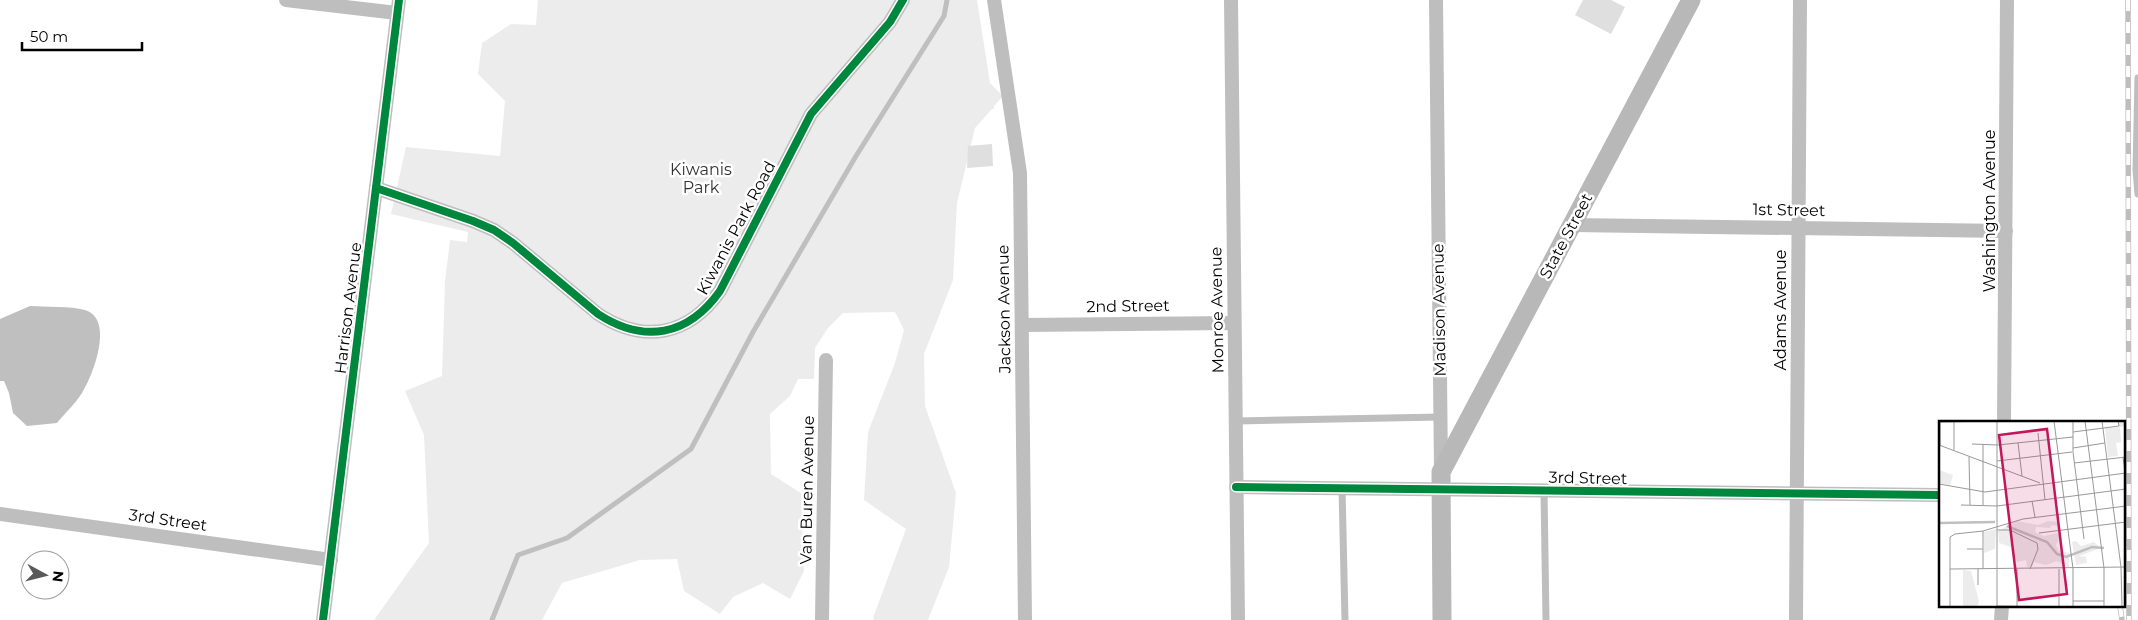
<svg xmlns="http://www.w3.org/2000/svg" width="2138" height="620" viewBox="0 0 2138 620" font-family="Montserrat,sans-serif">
<rect width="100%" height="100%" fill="#fff"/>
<path fill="#ececec" d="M 538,0 L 977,0 L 990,83 L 1003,96 L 994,106 L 994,109 L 992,109 L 975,128 L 957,203 L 953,280 L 924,354 L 925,406 L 956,493 L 949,567 L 928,620 L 874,620 L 873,618 L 906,529 L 864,500 L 868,432 L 895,363 L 904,330 L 895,312 L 843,313 L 828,328 L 815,348 L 814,379 L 798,379 L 790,396 L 770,414 L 771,474 L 801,493 L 804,571 L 790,599 L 763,583 L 733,597 L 720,614 L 684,591 L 677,559 L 640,560 L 562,583 L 542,620 L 374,620 L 429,543 L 424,435 L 405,391 L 442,376 L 445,282 L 450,240 L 467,242 L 468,232 L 391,214 L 406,147 L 500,156 L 505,101 L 478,74 L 482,43 L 511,24 L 536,25 Z"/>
<path fill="#bfbfbf" d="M 30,306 C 46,307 70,306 85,310 C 115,319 93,376 82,393 C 75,404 65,413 57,423 L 27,426 L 13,413 L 9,393 L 4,381 L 0,381 L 0,319 Z"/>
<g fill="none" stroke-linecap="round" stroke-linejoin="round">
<path stroke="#bfbfbf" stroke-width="5" d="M 492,620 L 518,555 L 567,538 L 691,449 L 753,332 L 856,156 L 944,16 L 947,0"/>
</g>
<g fill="#dfdfdf">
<path d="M 1583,0 L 1611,0 L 1625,7 L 1611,34 L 1575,15 Z"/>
<path d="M 992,144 L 993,166 L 967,168 L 968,146 Z"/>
</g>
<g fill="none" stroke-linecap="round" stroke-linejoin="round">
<g stroke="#bebebe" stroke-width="7">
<path d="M 2138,78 L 2136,170 L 2138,194"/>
<path d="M 1237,421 L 1441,417"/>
<path d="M 1342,488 L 1345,620"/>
<path d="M 1544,491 L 1546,620"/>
</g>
<g stroke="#bebebe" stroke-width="14">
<path d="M 286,0 L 397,13"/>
<path d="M 994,0 L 1020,173 L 1025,620"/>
<path d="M 1231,0 L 1238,620"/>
<path d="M 1436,0 L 1441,469"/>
<path d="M 376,188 L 473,221 L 494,230 L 513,243 L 598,314 C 644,344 688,336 720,291 L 811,114 L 890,22 L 903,0"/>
<path d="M 1572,225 L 2006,231"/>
<path d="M 1022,325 L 1234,323"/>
<path d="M 2004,422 L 2007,0"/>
<path d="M 1236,487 L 1940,495"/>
<path d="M 0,514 L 331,560"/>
<path d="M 323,620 L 399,0"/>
<path d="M 822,620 L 826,360"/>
<path d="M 1796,620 L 1800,0"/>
<path d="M 2001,620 L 2002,606"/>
</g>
<path stroke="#b8b8b8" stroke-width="19" d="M 1442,620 L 1441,472 L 1691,0"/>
<g stroke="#bebebe" stroke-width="5.5">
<g id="rail">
<path d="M 2128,0 L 2129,620"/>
<path d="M 2120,606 L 2122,620"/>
</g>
</g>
<use href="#rail" stroke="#fff" stroke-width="4" stroke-dasharray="11" stroke-linecap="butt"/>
<g stroke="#fff" stroke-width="11">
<g id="cycleway">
<path d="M 376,188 L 473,221 L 494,230 L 513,243 L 598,314 C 644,344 688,336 720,291 L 811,114 L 890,22 L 903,0"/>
<path d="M 1236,487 L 1940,495"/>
<path d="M 323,620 L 399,0"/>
</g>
</g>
<use href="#cycleway" stroke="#00873e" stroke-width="8"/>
</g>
<g text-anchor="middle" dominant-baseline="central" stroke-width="5" stroke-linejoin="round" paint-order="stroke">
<g font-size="16" fill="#333" stroke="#fff">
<text x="701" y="169">Kiwanis<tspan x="701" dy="18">Park</tspan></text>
</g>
<g font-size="16" fill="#000" stroke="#fff">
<text transform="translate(1789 210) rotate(1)">1st Street</text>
<text transform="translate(1989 211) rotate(-90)">Washington Avenue</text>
<text transform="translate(736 228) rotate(-62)">Kiwanis Park Road</text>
<text transform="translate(1566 236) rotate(-62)">State Street</text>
<text transform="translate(1128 306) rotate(-1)">2nd Street</text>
<text transform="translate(348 308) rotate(-83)">Harrison Avenue</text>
<text transform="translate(1004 309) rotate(-91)">Jackson Avenue</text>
<text transform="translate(1217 310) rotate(-91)">Monroe Avenue</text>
<text transform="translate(1439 310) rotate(-91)">Madison Avenue</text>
<text transform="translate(1780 310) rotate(-90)">Adams Avenue</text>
<text transform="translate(1588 478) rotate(1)">3rd Street</text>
<text transform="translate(807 490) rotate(-89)">Van Buren Avenue</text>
<text transform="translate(168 520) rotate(8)">3rd Street</text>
</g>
</g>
<g transform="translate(1939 421)">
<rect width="186" height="186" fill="#fff"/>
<path d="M 180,0 L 186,0 L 186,5 L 181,6 L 182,21 L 177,22 L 179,35 L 169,36 L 166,7 L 180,6 ZM 0,49 L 14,54 L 11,64 L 0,62 ZM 78,100 L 99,104 L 109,100 L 120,101 L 120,105 L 113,104 L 111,107 L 97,106 L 96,111 L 105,115 L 119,112 L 121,117 L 117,124 L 120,130 L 130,132 L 130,147 L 118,140 L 107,144 L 95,141 L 93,146 L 88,146 L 87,139 L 79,141 L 74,137 L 72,126 L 60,122 L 59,110 ZM 57,108 L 56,128 L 45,132 L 45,111 ZM 137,120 L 142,125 L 155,121 L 162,127 L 140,135 L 147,136 L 148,142 L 137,144 L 133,121 ZM 24,149 L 32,150 L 40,180 L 38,186 L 24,186 Z" fill="#ececec"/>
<path fill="none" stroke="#bfbfbf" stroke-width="2.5" d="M 0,102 L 56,101M 68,105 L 108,121 L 118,133 L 127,136 L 153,126 L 165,127"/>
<path fill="none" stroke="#999" stroke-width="1" d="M 58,0 L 58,186M 115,0 L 134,148 L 134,186M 134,0 L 134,31 L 145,118M 146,0 L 165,147 L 165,186M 163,0 L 182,146 L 183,186M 0,1 L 55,0M 1,1 L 1,24M 15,1 L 15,29M 134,11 L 180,5 L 179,0M 99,12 L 106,79M 79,22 L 83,55M 33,23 L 59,24 L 134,16M 44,23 L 44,84M 0,24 L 101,62M 134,27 L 166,22M 30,36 L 31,84M 184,37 L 187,55M 58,40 L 133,31M 135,42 L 187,36M 0,63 L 46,71 L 187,52M 93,80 L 96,96M 22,84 L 58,85 L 187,68M 58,109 L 71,109 L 98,122 L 99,128 L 91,148M 44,110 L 44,148M 100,112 L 187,101M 28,128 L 44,128M 11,148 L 187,146M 39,148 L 39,164M 78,148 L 78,186M 134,180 L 165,180M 58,185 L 134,186M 11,186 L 11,116 L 16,113 L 44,110 L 84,98 L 187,85M 120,186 L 120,148"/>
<path fill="#c2185b" fill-opacity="0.15" stroke="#c2185b" stroke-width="2.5" d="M 108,8 L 128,173 L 80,179 L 60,14 Z"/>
<rect width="186" height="186" fill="none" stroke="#000" stroke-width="2.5"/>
</g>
<g transform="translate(45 575) rotate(97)"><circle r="24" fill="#ffffff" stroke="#999999"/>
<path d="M0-4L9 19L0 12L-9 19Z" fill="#595959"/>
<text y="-8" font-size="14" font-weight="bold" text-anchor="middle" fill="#000000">N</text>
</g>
<path d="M22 42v8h120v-8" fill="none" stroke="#000000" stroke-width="2.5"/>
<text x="30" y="42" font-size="15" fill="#000000" stroke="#ffffff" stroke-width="4" paint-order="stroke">50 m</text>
</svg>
